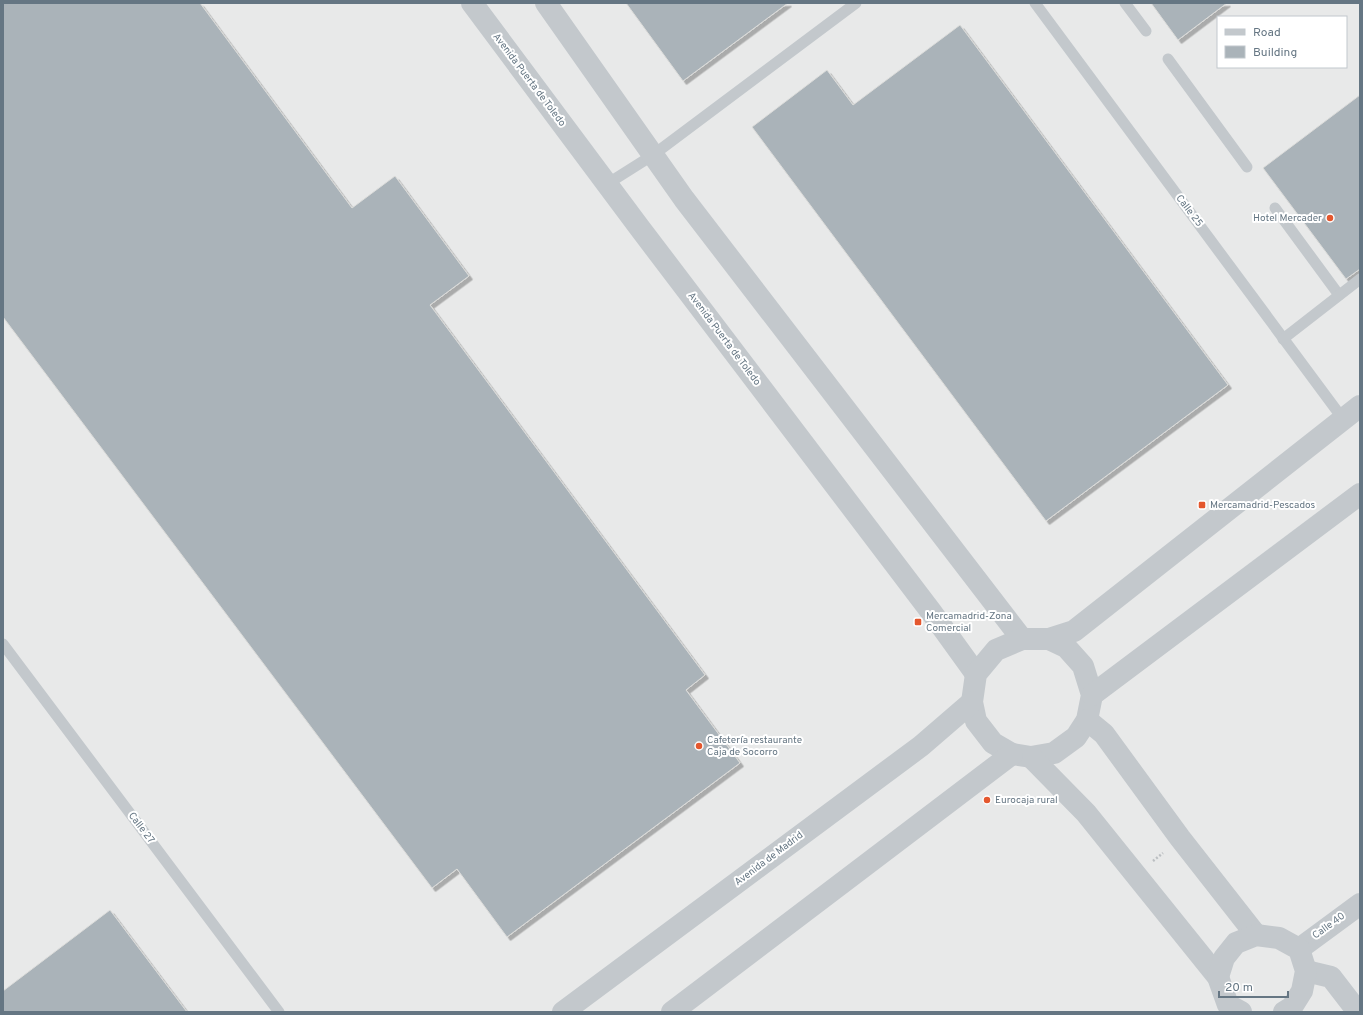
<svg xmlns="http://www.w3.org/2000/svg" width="1363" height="1015" viewBox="0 0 1363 1015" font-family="Overpass,sans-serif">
<defs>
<filter id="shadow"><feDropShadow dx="3.5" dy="3.5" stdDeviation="0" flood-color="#0004"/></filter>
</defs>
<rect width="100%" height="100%" fill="#fafaf8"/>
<path fill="#e8e9e9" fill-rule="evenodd" d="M 3,3 L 1360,3 L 1360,1012 L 3,1012 ZM 1218,17 L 1346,17 L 1346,67 L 1218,67 Z"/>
<g fill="#aab3b9" stroke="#dcdcda" filter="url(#shadow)">
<path d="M 3,3 L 200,3 L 352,208 L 395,176 L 469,276 L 430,305 L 705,675 L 686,690 L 740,763 L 507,937 L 457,869 L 432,888 L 3,317 Z"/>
<path d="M 626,3 L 788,3 L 683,81 Z"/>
<path d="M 1151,3 L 1227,3 L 1178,40 Z"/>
<path d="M 960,25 L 1228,385 L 1046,521 L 752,127 L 827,70 L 853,105 Z"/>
<path d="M 1360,95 L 1360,269 L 1346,279 L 1263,168 Z"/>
<path d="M 110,910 L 187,1012 L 3,1012 L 3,991 Z"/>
</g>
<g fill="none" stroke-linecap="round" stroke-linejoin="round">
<path stroke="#bbbfc2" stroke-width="2.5" stroke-dasharray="2 2" stroke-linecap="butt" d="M 1153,861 L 1163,853"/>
<g stroke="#c3c8cc" stroke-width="11">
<path d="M 1035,3 L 1343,419"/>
<path d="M 1125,3 L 1146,31"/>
<path d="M 1168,59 L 1247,167"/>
<path d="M 607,184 L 653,155 L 856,3"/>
<path d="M 1275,208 L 1339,295"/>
<path d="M 1283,339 L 1360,279"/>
<path d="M 3,644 L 279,1012"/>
</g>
<g stroke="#c3c8cc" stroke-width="22">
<path d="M 472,3 L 639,227 L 932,613 L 976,674"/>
<path d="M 546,3 L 684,199 L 1022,639"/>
<path d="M 1049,639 L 1066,647 L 1083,666 L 1092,695 L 1087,720 L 1076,737 L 1054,753 L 1031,757 L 1012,754 L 993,743 L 976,721 L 972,702 L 976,674 L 996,650 L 1022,639 L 1049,639 L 1074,631 L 1360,406"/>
<path d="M 1092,695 L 1360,494"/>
<path d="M 1087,720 L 1104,734 L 1180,838 L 1256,935"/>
<path d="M 1031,757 L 1086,813 L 1218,977 L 1228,1005 L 1241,1012"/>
<path d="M 1299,949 L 1360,904"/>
<path d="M 1306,971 L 1331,977 L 1358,1012"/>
<path d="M 1218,977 L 1224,958 L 1236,943 L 1256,935 L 1279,938 L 1299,949 L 1306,971 L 1302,991 L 1292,1007 L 1284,1012"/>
<path d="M 563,1012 L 921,746 L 972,702"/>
<path d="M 672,1012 L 1012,754"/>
</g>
</g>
<g fill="#e4572e" stroke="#fff" stroke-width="1.5">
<circle cx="1330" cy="218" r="4"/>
<rect x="1198" y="501" width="8" height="8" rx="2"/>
<rect x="914" y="618" width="8" height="8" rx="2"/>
<circle cx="699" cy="746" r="4"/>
<circle cx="987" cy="800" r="4"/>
</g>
<g text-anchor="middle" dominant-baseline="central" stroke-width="4" stroke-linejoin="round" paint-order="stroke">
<g font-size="10" fill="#657683" stroke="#fff">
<text transform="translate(529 80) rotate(53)">Avenida Puerta de Toledo</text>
<text transform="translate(1189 211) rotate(53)">Calle 25</text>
<text transform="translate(724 339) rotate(53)">Avenida Puerta de Toledo</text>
<text transform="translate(141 828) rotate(53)">Calle 27</text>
<text transform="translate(769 859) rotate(-37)">Avenida de Madrid</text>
<text transform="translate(1329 926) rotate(-36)">Calle 40</text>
</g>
<g font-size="10" fill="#657683" stroke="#fff" text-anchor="start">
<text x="1322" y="218" text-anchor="end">Hotel Mercader</text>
<text x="1210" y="505">Mercamadrid-Pescados</text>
<text x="926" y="616">Mercamadrid-Zona<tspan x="926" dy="12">Comercial</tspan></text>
<text x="707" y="740">Cafetería restaurante<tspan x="707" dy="12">Caja de Socorro</tspan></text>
<text x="995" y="800">Eurocaja rural</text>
</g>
</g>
<rect width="1363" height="1015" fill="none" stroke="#657683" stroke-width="8"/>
<rect x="1217" y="16" width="130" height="52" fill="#ffffff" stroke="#c1c8cd"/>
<rect x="1225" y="29" width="20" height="6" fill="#c3c8cc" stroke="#c1c8cd"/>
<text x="1253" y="36" font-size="12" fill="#657683">Road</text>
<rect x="1225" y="46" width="20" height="12" fill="#aab3b9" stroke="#c1c8cd"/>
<text x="1253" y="56" font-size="12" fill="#657683">Building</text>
<path d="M1219 991v6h69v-6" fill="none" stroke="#657683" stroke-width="2"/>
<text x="1225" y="991" font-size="12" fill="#657683" stroke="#ffffff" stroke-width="3" paint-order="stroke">20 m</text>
</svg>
